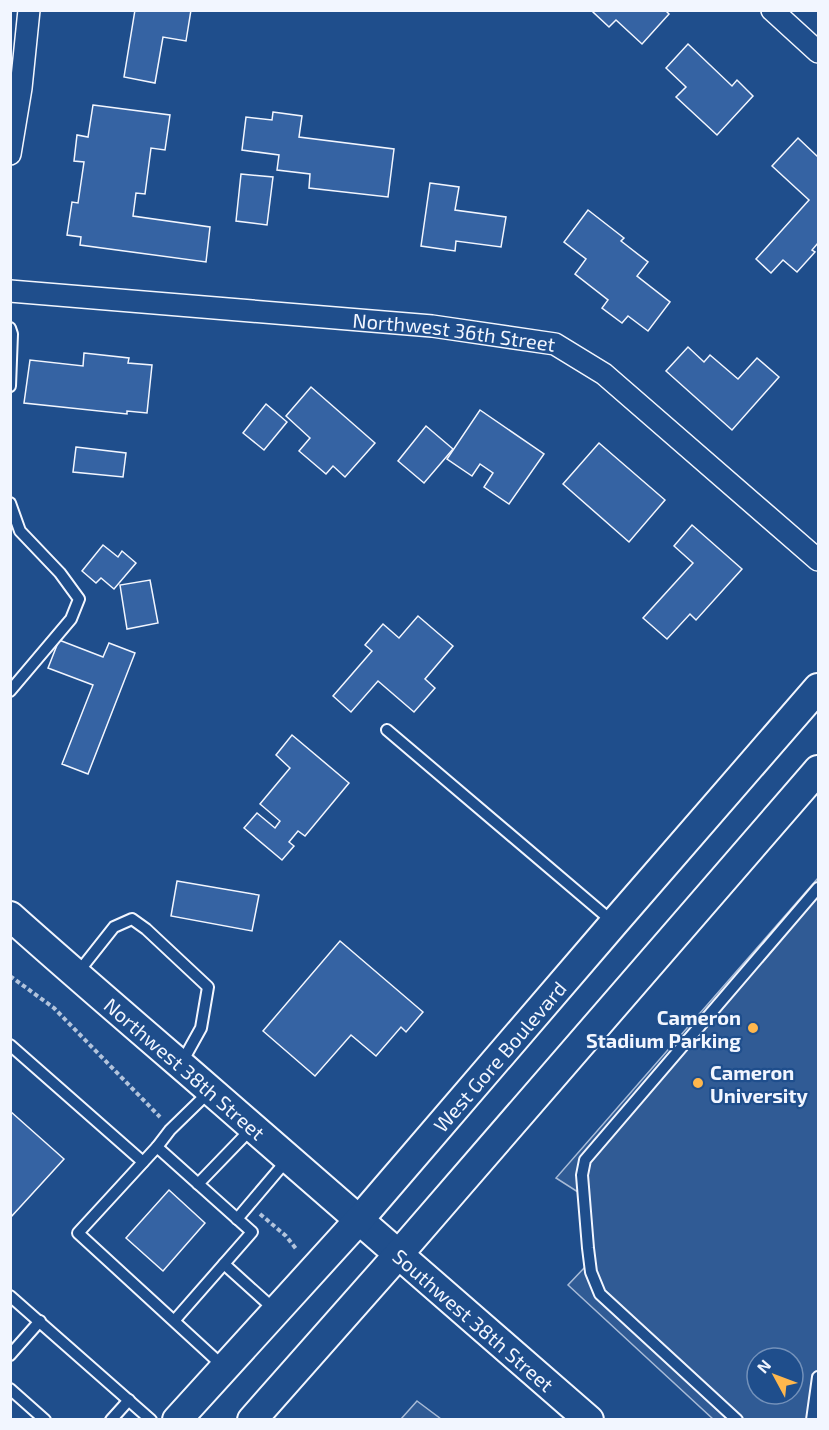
<svg xmlns="http://www.w3.org/2000/svg" width="829" height="1430" viewBox="0 0 829 1430" font-family="'Exo 2',sans-serif">
<rect width="100%" height="100%" fill="#1f4e8c"/>
<g fill="#305b95" stroke="#a8bbd7" stroke-width="1.5" fill-rule="evenodd">
<path d="M 818,878 L 818,1419 L 713,1419 L 568,1285 L 585,1267 L 578,1192 L 556,1178 ZM 757,1358 L 793,1358 L 793,1394 L 757,1394 Z"/>
<path d="M 417,1401 L 441,1419 L 401,1419 Z"/>
</g>
<g fill="#3563a3" stroke="#f2f6ff" stroke-width="1.5">
<path d="M 135,10 L 191,10 L 186,41 L 163,37 L 155,83 L 124,77 Z"/>
<path d="M 594,10 L 665,10 L 669,14 L 642,44 L 616,20 L 609,27 L 593,12 Z"/>
<path d="M 688,44 L 732,86 L 737,80 L 753,96 L 717,135 L 676,97 L 686,87 L 666,68 Z"/>
<path d="M 93,105 L 170,115 L 165,150 L 151,148 L 145,194 L 136,193 L 133,216 L 210,227 L 206,262 L 80,245 L 81,237 L 67,235 L 72,202 L 78,203 L 84,162 L 74,161 L 77,135 L 88,137 Z"/>
<path d="M 273,112 L 302,116 L 299,137 L 394,149 L 388,197 L 309,188 L 310,174 L 277,170 L 279,155 L 242,150 L 246,117 L 272,120 Z"/>
<path d="M 798,138 L 818,157 L 818,243 L 812,250 L 815,252 L 797,272 L 783,260 L 771,273 L 756,259 L 809,200 L 772,166 Z"/>
<path d="M 241,174 L 273,177 L 267,225 L 236,221 Z"/>
<path d="M 430,183 L 459,187 L 455,210 L 506,217 L 501,247 L 456,241 L 455,251 L 421,246 Z"/>
<path d="M 588,210 L 624,238 L 621,241 L 648,262 L 637,276 L 670,302 L 648,331 L 628,316 L 622,323 L 602,308 L 608,300 L 575,274 L 586,259 L 564,242 Z"/>
<path d="M 688,347 L 704,362 L 710,355 L 738,379 L 757,358 L 779,377 L 732,430 L 666,371 Z"/>
<path d="M 84,353 L 129,358 L 128,363 L 152,365 L 147,413 L 127,411 L 127,414 L 24,403 L 30,360 L 83,366 Z"/>
<path d="M 311,387 L 375,443 L 345,477 L 333,466 L 326,474 L 299,451 L 310,438 L 286,416 Z"/>
<path d="M 266,404 L 287,422 L 264,450 L 243,433 Z"/>
<path d="M 480,410 L 544,454 L 509,504 L 484,487 L 493,473 L 480,464 L 472,476 L 447,459 Z"/>
<path d="M 426,426 L 453,449 L 424,483 L 398,461 Z"/>
<path d="M 599,443 L 665,500 L 629,542 L 563,484 Z"/>
<path d="M 76,447 L 126,453 L 123,477 L 73,472 Z"/>
<path d="M 692,525 L 742,569 L 696,620 L 690,614 L 667,639 L 643,618 L 693,563 L 674,546 Z"/>
<path d="M 103,545 L 118,557 L 122,551 L 136,563 L 114,589 L 101,578 L 96,583 L 82,571 Z"/>
<path d="M 150,580 L 158,623 L 127,629 L 120,585 Z"/>
<path d="M 418,616 L 453,646 L 425,679 L 435,688 L 414,712 L 378,681 L 351,712 L 333,696 L 372,651 L 365,645 L 383,624 L 399,638 Z"/>
<path d="M 59,640 L 103,657 L 109,643 L 135,653 L 88,774 L 62,764 L 93,685 L 48,668 Z"/>
<path d="M 292,735 L 349,783 L 305,836 L 298,831 L 289,842 L 294,846 L 282,860 L 244,828 L 257,813 L 275,828 L 280,821 L 260,804 L 290,768 L 276,755 Z"/>
<path d="M 177,881 L 259,895 L 252,931 L 171,916 Z"/>
<path d="M 340,941 L 423,1012 L 406,1032 L 401,1027 L 376,1056 L 351,1035 L 315,1076 L 263,1031 Z"/>
<path d="M 10,1111 L 64,1159 L 10,1218 Z"/>
<path d="M 169,1190 L 205,1223 L 163,1271 L 126,1238 Z"/>
</g>
<g fill="none" stroke-linecap="round" stroke-linejoin="round">
<g stroke="#f2f6ff" stroke-width="14">
<g id="lane">
<path d="M 10,328 L 12,334 L 10,386"/>
<path d="M 10,503 L 20,531 L 60,573 L 79,599 L 71,619 L 10,691"/>
<path d="M 387,730 L 613,922"/>
<path d="M 76,975 L 114,927 L 132,919 L 146,929 L 208,987 L 201,1028 L 181,1064"/>
<path d="M 10,1045 L 143,1162"/>
<path d="M 157,1147 L 170,1130 L 210,1091"/>
<path d="M 198,1184 L 252,1128"/>
<path d="M 237,1219 L 287,1160"/>
<path d="M 224,1264 L 275,1310"/>
<path d="M 10,1296 L 151,1420"/>
<path d="M 174,1321 L 252,1232 L 157,1147 L 78,1233 L 224,1367"/>
<path d="M 10,1355 L 40,1321"/>
<path d="M 10,1389 L 45,1420"/>
<path d="M 111,1420 L 129,1400"/>
<path d="M 737,1420 L 600,1294 L 591,1272 L 588,1248 L 582,1175 L 585,1160 L 818,888"/>
<path d="M 812,1420 L 818,1377"/>
</g>
</g>
<g stroke="#f2f6ff" stroke-width="24">
<g id="street">
<path d="M 772,10 L 818,52"/>
<path d="M 10,154 L 21,88 L 29,10"/>
<path id="s1" d="M 10,291 L 432,326 L 555,344 L 604,374 L 818,560"/>
</g>
</g>
<g stroke="#f2f6ff" stroke-width="32">
<g id="secondary">
<path id="s2" d="M 10,916 C 67,967 124,1016 181,1065 C 317,1183 452,1302 589,1420"/>
<path id="s3" d="M 177,1420 L 358,1221 L 614,923 L 818,688"/>
<path d="M 252,1420 L 397,1256 L 818,770"/>
</g>
</g>
<g stroke="#b3c4dc" stroke-width="4" stroke-dasharray="4.5 3" stroke-linecap="butt">
<path d="M 10,976 L 54,1008 L 160,1117"/>
<path d="M 260,1214 L 286,1236 L 297,1250"/>
</g>
<use href="#lane" stroke="#1f4e8c" stroke-width="10"/>
<use href="#street" stroke="#1f4e8c" stroke-width="21"/>
<use href="#secondary" stroke="#1f4e8c" stroke-width="28"/>
</g>
<g fill="#ffb74d" stroke="#1f4e8c" stroke-width="2">
<circle cx="753" cy="1028" r="6"/>
<circle cx="698" cy="1083" r="6"/>
</g>
<g text-anchor="middle" dominant-baseline="central" stroke-width="4.5" stroke-linejoin="round" paint-order="stroke">
<g font-size="20" fill="#f2f6ff" stroke="#1f4e8c">
<text stroke="none"><textPath href="#s1" startOffset="446">Northwest 36th Street</textPath></text>
<text stroke="none"><textPath href="#s3" startOffset="486">West Gore Boulevard</textPath></text>
<text stroke="none"><textPath href="#s2" startOffset="232">Northwest 38th Street</textPath></text>
<text stroke="none"><textPath href="#s2" startOffset="615">Southwest 38th Street</textPath></text>
</g>
<g font-size="20" font-weight="bold" fill="#f2f6ff" stroke="#1f4e8c" text-anchor="end">
<text x="741" y="1017">Cameron<tspan x="741" dy="23">Stadium Parking</tspan></text>
<text x="710" y="1072" text-anchor="start">Cameron<tspan x="710" dy="23">University</tspan></text>
</g>
</g>
<rect width="829" height="1430" fill="none" stroke="#f2f6ff" stroke-width="24"/>
<g transform="translate(775 1376) rotate(311)"><circle r="28" fill="#1f4e8c" stroke="#7391ba" stroke-width="1.5"/>
<path d="M0-4.5L10 22L0 15L-10 22Z" fill="#ffb74d"/>
<text y="-9" font-size="16" font-weight="bold" text-anchor="middle" fill="#f2f6ff">N</text>
</g>
</svg>
